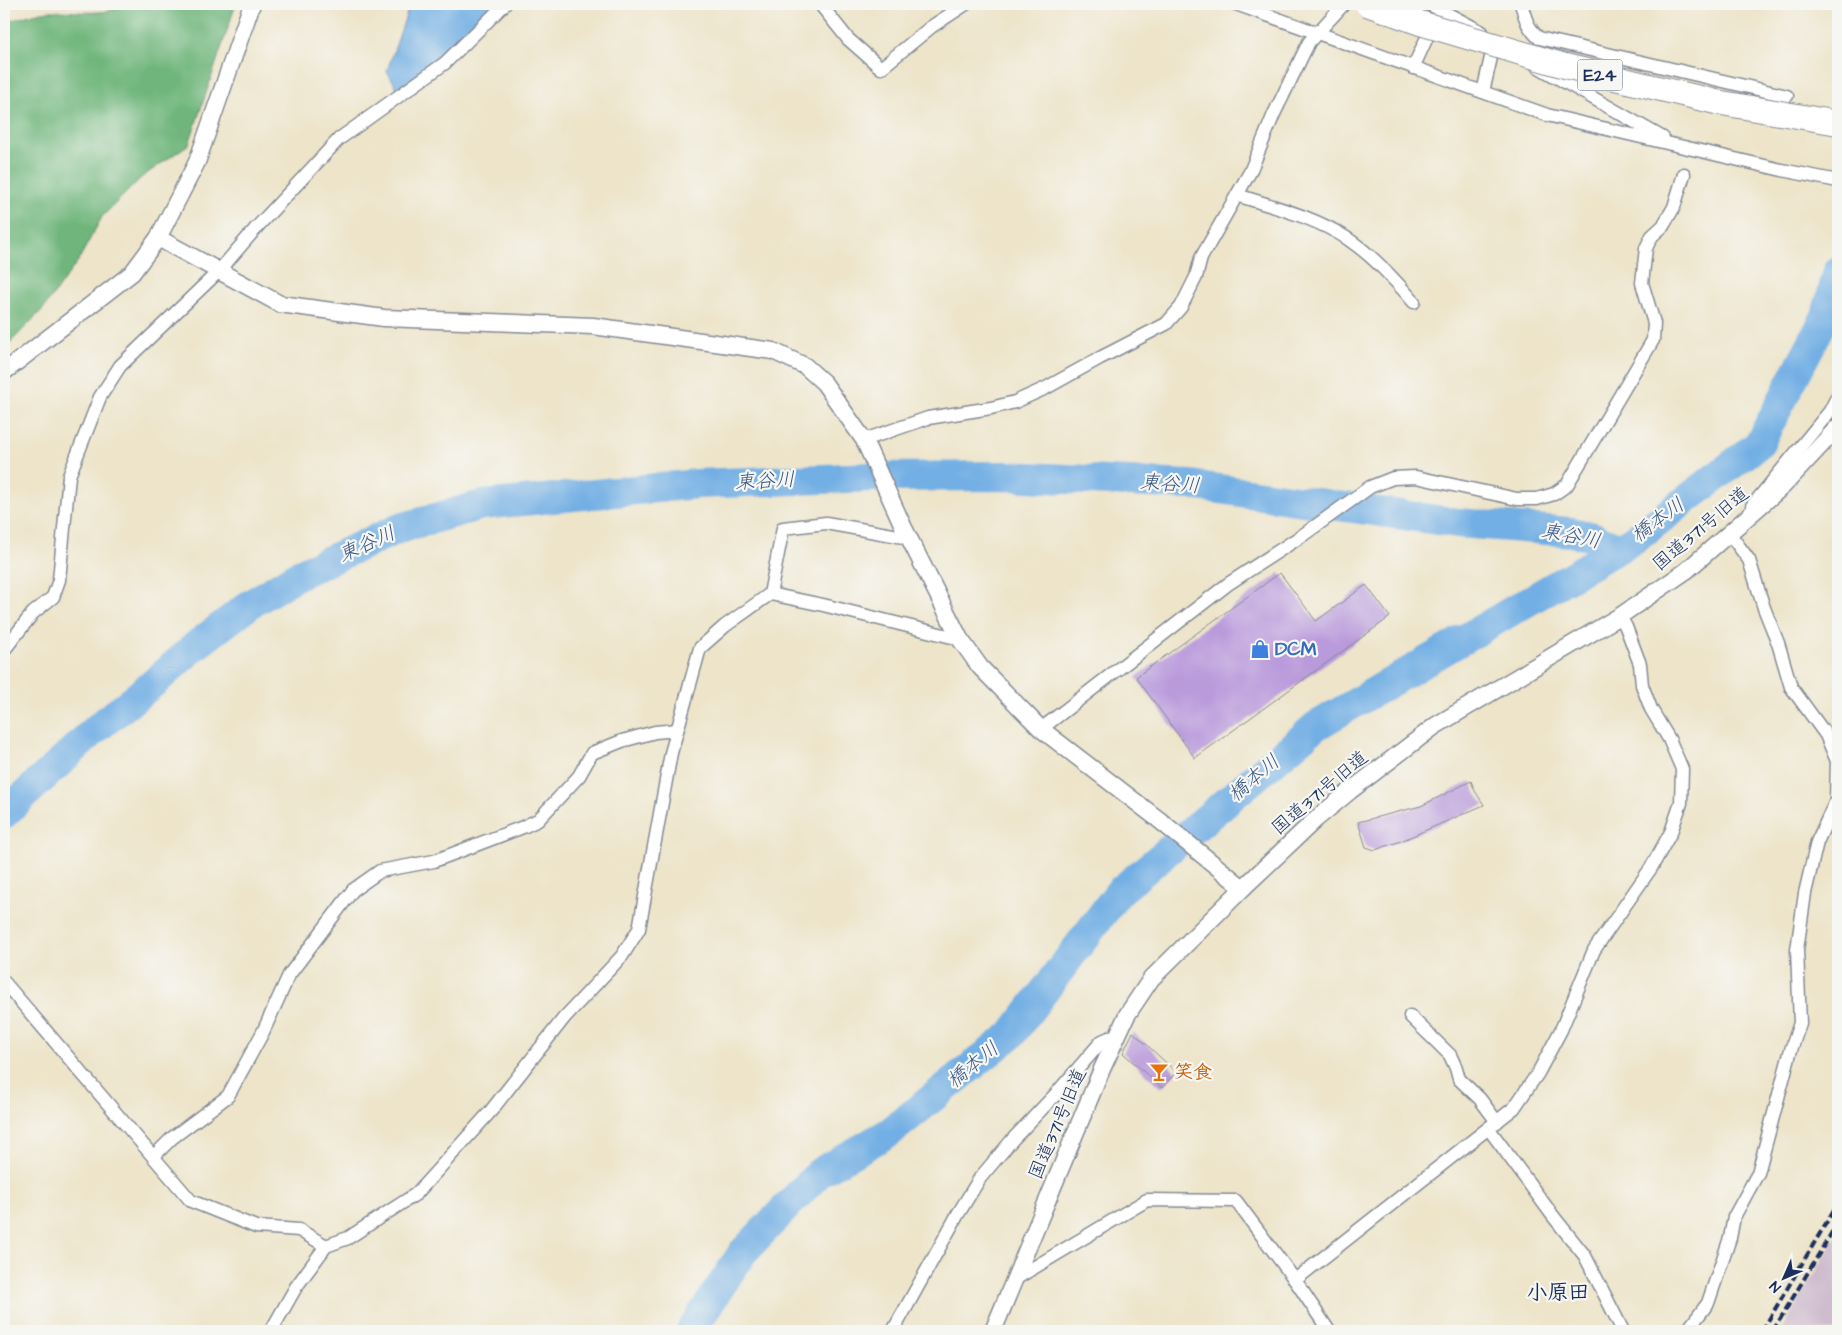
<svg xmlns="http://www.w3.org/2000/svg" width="1842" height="1335" viewBox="0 0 1842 1335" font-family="'Architects Daughter','Klee One',sans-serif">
<rect width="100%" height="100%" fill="#f6f6f2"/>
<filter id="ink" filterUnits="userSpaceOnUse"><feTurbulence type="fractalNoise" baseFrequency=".02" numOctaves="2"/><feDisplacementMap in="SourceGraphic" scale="10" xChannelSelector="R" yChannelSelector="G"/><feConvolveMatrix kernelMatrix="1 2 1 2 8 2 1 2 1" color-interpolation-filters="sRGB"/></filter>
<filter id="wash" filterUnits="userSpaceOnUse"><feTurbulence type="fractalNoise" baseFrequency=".0096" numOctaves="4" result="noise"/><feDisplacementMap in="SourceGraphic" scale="20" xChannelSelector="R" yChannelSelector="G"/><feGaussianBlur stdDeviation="1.12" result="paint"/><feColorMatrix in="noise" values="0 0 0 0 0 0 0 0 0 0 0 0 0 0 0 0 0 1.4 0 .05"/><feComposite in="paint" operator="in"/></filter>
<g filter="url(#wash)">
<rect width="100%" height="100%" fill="#ede4c9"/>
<path fill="#cfbdcf" d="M 1838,1234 L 1838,1331 L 1781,1331 Z"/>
<path fill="#6fb67b" stroke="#45726c" d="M 124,4 L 236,4 L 189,144 L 142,177 L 102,217 L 78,261 L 43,309 L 4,349 L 4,22 C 19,19 35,12 50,11 C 71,10 107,18 124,4 Z"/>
<path fill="#72afe4" stroke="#466fa1" d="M 410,4 L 494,4 L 449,50 L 398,90 L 387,71 Z"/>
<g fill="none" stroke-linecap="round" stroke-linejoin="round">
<g stroke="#72afe4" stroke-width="30">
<path d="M 4,814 L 96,729 L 156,681 L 194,647 L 249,605 L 299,574 L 400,528 L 482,505 L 697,484 L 872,477 L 1006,476 L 1191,485 L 1458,523 L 1571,532 L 1594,537 L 1619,548"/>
<path d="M 691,1331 L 743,1252 L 820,1172 L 890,1132 L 1011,1035 L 1119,892 L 1316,726 L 1636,538 L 1759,444 L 1826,316 L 1838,271"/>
</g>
</g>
<g id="blocks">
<g fill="#b99adb">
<path d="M 1280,573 L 1316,621 L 1366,585 L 1390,617 L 1195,758 L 1136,677 Z"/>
<path d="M 1471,781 L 1475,791 L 1484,805 L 1401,841 L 1375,850 L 1366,847 L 1358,822 L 1421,806 Z"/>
<path d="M 1133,1032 L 1176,1072 L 1162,1088 L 1123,1053 Z"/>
</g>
</g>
</g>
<g filter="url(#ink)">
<use href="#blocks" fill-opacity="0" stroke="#848a94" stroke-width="1"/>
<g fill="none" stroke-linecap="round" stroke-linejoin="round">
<g stroke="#848a94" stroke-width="15">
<g id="minor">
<path d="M 820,4 L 848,39 L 881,68 L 931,27 L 966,4"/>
<path d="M 1236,4 L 1547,115 L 1782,170 L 1838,181"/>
<path d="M 1429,4 L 1482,32"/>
<path d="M 1521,4 C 1526,19 1526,26 1539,38 L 1787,96"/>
<path d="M 1537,66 L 1663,138"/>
<path d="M 1413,68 L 1434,22"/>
<path d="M 1483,92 L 1495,40"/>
<path d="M 1237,195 C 1274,207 1315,217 1348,239 C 1373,256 1394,279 1414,302"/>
<path d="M 864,440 L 928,418 L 991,408 L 1015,402 L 1046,388 L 1100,358 L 1166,324 L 1181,307 L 1196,277 L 1201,258 L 1250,172 L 1274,114 L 1309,42 L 1344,4"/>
<path d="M 1752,506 L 1830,411 L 1838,395"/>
<path d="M 770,594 L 783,528 L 826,523 L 909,538"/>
<path d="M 4,650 L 33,613 L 53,597 L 59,580 L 69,476 L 100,397 L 120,366 L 219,271 L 257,227 L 339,139 L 445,63 L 505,4"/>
<path d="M 1041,729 L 1228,584 L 1303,535 L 1370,487 L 1393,478 L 1416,477 L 1517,499 L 1537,499 L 1554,494 L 1567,485 L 1653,340 L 1654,323 L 1642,283 L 1646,248 L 1652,236 L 1663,226 L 1674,207 L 1684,174"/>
<path d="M 4,982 L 191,1201 L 256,1227 L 299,1230 L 326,1246"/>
<path d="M 1410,1016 L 1450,1055 L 1456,1068 L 1459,1079 L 1480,1099 L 1497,1122"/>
<path d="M 1489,1129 L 1553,1216 L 1585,1256 L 1623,1331"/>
<path d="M 154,1156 L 172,1138 L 228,1096 L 263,1032 L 289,975 L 353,890 L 380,871 L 434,861 L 523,827 L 538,820 L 579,776 L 592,753 L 622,741 L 655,732 L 677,730"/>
<path d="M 1015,1279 L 1147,1200 L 1236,1201 L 1295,1280 L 1329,1331"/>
<path d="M 1295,1280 L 1514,1108 L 1538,1073 L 1561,1030 L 1594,950 L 1651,868 L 1671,832 L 1681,803 L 1682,769 L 1669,739 L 1651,709 L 1642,685 L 1640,664 L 1626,627 L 1620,616"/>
<path d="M 271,1331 L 296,1287 L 326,1246 L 348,1238 L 416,1194 L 490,1112 L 564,1018 L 622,956 L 639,929 L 671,753 L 700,648 L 725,626 L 770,594 L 823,605 L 960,639"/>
<path d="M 893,1331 L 958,1214 L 980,1178 L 1013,1139 L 1055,1095 L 1102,1041 L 1118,1034"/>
<path d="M 1687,1331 L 1708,1303 L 1730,1238 L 1734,1217 L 1758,1173 L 1790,1053 L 1800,1023 L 1797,950 L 1805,893 L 1817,842 L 1836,801 L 1837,761 L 1826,735 L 1791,687 L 1778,643 L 1764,608 L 1749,560 L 1729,533 L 1734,527"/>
</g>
</g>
<g stroke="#848a94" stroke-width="19">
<g id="tertiary">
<path d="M 158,238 L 280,304 L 384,318 L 593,326 L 773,351 L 805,366 L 824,383 L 864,440 L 903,526 L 960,639 L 980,667 L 1041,729 L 1158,819 L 1243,888"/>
<path d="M 4,372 L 132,273 L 158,238 L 197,162 L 252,4"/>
<path d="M 993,1331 L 1102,1069 L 1127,1015 L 1151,979 L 1243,888 L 1316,819 L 1350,791 L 1435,726 L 1620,616 L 1686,571 L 1783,486 L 1838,427"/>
</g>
</g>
<use href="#minor" stroke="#fff" stroke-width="12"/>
<use href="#tertiary" stroke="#fff" stroke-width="16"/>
<g stroke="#1b2f5e" stroke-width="4" stroke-dasharray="8 4" stroke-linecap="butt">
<path d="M 1762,1331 L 1838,1203"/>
<path d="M 1773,1331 L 1838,1222"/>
</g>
<g stroke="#848a94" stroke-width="26" stroke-linecap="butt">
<path id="motorway-bridge" d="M 1367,4 L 1420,23 L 1565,66 L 1716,102 L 1838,123"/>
</g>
<use href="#motorway-bridge" stroke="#fff" stroke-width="24"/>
</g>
</g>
<defs>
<g id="shop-bare" transform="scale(1.5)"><path d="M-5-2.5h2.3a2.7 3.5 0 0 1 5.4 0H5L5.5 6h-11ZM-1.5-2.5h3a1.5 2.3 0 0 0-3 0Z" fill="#3f7fe0" stroke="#f6f6f2" stroke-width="2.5" paint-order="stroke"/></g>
<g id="bar-bare" transform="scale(1.5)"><path d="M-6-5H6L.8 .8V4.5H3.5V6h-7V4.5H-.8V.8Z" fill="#e8710a" stroke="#f6f6f2" stroke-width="2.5" paint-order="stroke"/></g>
</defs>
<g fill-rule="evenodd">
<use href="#shop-bare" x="1260" y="649"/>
<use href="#bar-bare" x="1159" y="1072"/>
</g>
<g text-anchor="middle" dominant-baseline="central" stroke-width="4.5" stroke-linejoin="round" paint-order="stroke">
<rect fill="#f6f6f2" stroke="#5d6b8a" stroke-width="1" x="1577.5" y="59.5" width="45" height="31" rx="4"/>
<g font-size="18" font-weight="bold" fill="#1b2f5e">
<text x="1600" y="75">E24</text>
</g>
<g font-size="19" fill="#1b2f5e" stroke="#f6f6f2">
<text transform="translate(1701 529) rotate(-40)">国道371号旧道</text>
<text transform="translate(1320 793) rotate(-40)">国道371号旧道</text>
<text transform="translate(1058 1124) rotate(-67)">国道371号旧道</text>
</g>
<g font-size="19" font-weight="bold" fill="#366cbe" stroke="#f6f6f2" text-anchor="start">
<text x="1275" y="649">DCM</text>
</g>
<g font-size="19" font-weight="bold" fill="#c56008" stroke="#f6f6f2" text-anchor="start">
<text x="1174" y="1072">笑食</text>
</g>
<g font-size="20" font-style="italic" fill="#355586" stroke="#f6f6f2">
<text transform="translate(765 481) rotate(-3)">東谷川</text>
<text transform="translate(1170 484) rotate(4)">東谷川</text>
<text transform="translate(1658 520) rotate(-36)">橋本川</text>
<text transform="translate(1571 536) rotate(11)">東谷川</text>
<text transform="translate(367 544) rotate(-24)">東谷川</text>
<text transform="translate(1254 778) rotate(-40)">橋本川</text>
<text transform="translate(973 1065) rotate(-39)">橋本川</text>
</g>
<g font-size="21" font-weight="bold" fill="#1b2f5e" stroke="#f6f6f2">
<text x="1558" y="1292">小原田</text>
</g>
</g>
<rect width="1842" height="1335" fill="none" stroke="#f6f6f2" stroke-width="20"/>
<g transform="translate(1784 1278) rotate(225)" stroke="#f6f6f2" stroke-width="4" paint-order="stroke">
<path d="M0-4L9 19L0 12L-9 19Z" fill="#1b2f5e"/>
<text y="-8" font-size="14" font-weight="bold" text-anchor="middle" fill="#1b2f5e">N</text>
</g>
</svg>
